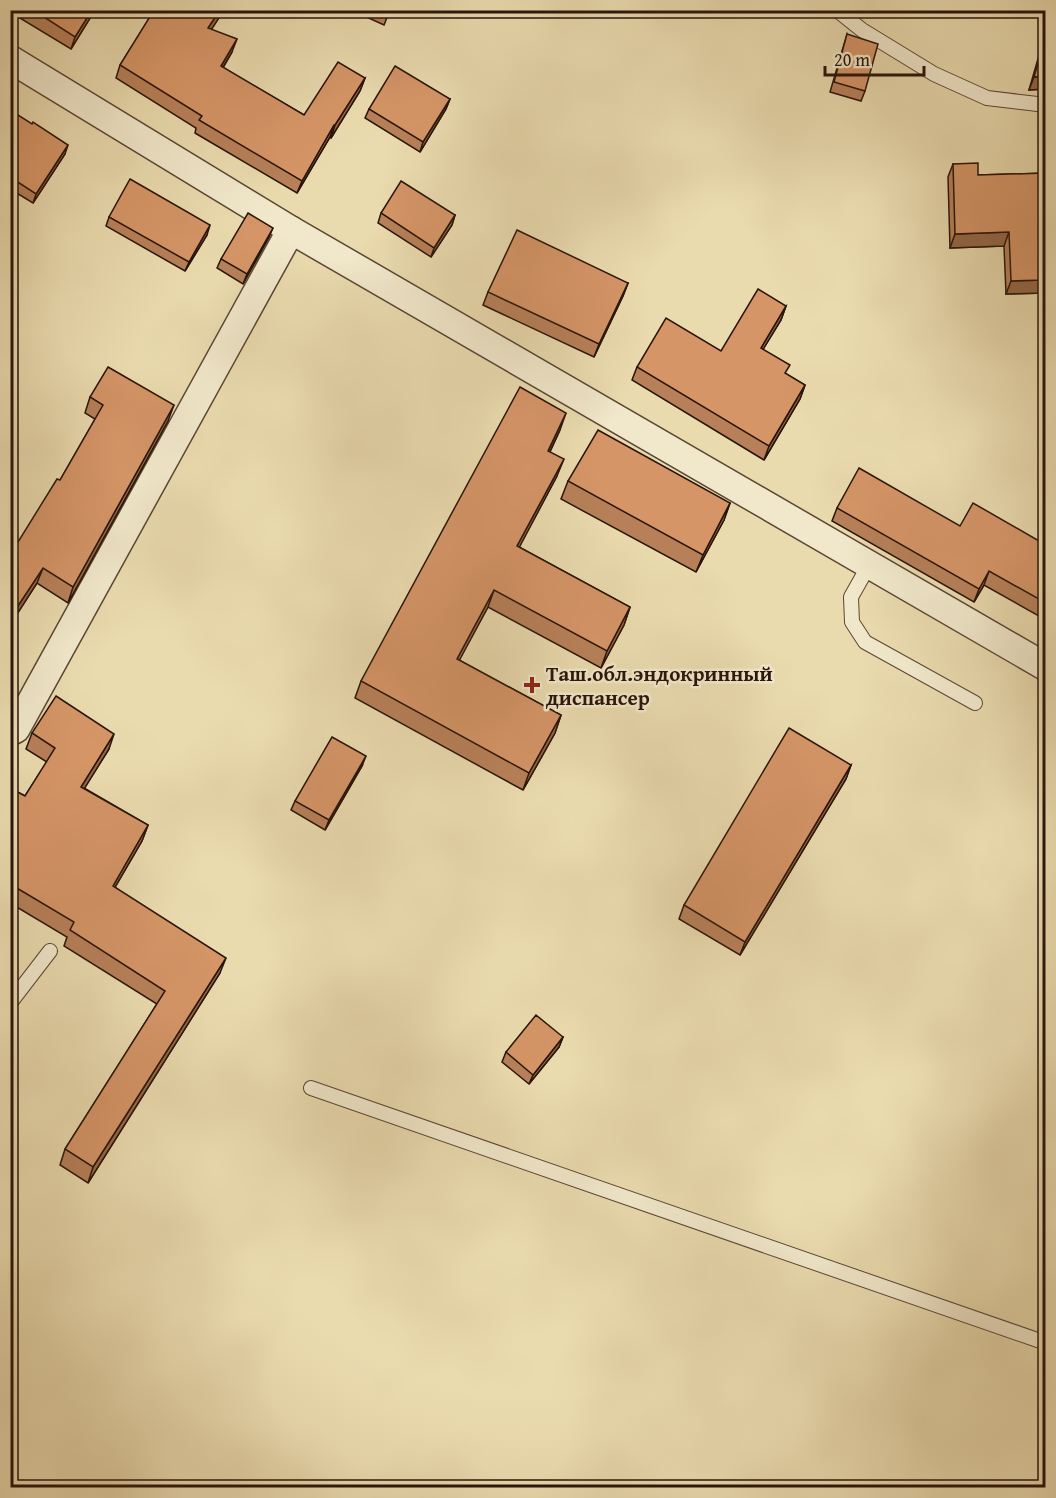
<svg xmlns="http://www.w3.org/2000/svg" width="1056" height="1498" viewBox="0 0 1056 1498" font-family="'Gentium Book Plus',serif">
<rect width="100%" height="100%" fill="#eadbaf"/>
<filter id="stains"><feTurbulence type="fractalNoise" baseFrequency=".00333" numOctaves="4"/><feColorMatrix values="0 0 0 0 .2 0 0 0 0 .09 0 0 0 0 .02 0 0 0 .5 -.17"/></filter>
<radialGradient id="worn" r=".72"><stop offset=".6" stop-color="#630" stop-opacity="0"/><stop offset="1" stop-color="#630" stop-opacity=".3"/></radialGradient>
<g fill="none" stroke-linecap="round" stroke-linejoin="round">
<g stroke="#594633" stroke-width="16">
<g id="lane">
<path d="M 837,10 L 862,30 L 934,74 L 987,98 L 1046,105"/>
<path d="M 869,565 L 851,597 L 852,622 L 865,642 L 975,703"/>
<path d="M 10,1003 L 50,951"/>
<path d="M 311,1088 L 1046,1343"/>
</g>
</g>
<g stroke="#594633" stroke-width="30">
<g id="street">
<path d="M 10,59 L 291,230 L 1046,667"/>
<path d="M 10,732 L 16,729 L 291,230"/>
</g>
</g>
<use href="#lane" stroke="#f1e8cb" stroke-width="14"/>
<use href="#street" stroke="#f1e8cb" stroke-width="27"/>
</g>
<g fill="#b78059" stroke="#29140a" stroke-width="1.5">
<path d="M 10,10 L 95,10 L 71,49 L 10,12 Z"/>
<path d="M 147,10 L 224,10 L 211,29 L 232,52 L 223,68 L 304,115 L 365,78 L 360,91 L 331,138 L 330,137 L 297,193 L 195,133 L 196,128 L 116,78 L 120,65 L 152,14 Z"/>
<path d="M 351,10 L 390,10 L 384,25 Z"/>
<path d="M 1046,31 L 1046,89 L 1029,90 Z"/>
<path d="M 847,34 L 865,91 L 861,101 L 830,92 Z"/>
<path d="M 450,99 L 446,109 L 420,152 L 365,118 L 369,109 Z"/>
<path d="M 10,110 L 65,154 L 33,203 L 10,189 Z"/>
<path d="M 953,164 L 978,175 L 1046,173 L 1046,293 L 1006,294 L 1004,246 L 950,248 L 948,177 Z"/>
<path d="M 381,213 L 455,215 L 452,225 L 431,257 L 378,223 Z"/>
<path d="M 109,217 L 207,235 L 185,271 L 106,226 Z"/>
<path d="M 269,237 L 243,284 L 217,268 L 221,259 Z"/>
<path d="M 628,283 L 623,296 L 594,357 L 483,305 L 488,292 Z"/>
<path d="M 786,306 L 781,320 L 763,349 L 786,374 L 805,385 L 800,399 L 764,460 L 632,380 L 637,367 L 721,351 Z"/>
<path d="M 90,397 L 168,421 L 68,603 L 37,583 L 10,625 L 10,555 L 60,480 L 95,419 L 85,413 Z"/>
<path d="M 560,430 L 550,452 L 557,476 L 519,547 L 630,607 L 624,625 L 601,668 L 488,607 L 459,660 L 561,715 L 555,733 L 523,790 L 355,698 L 361,681 Z"/>
<path d="M 568,481 L 730,503 L 724,520 L 696,572 L 561,499 Z"/>
<path d="M 837,508 L 960,526 L 1046,545 L 1046,620 L 984,585 L 974,602 L 832,521 Z"/>
<path d="M 32,733 L 109,749 L 84,788 L 148,825 L 142,841 L 115,887 L 220,973 L 88,1183 L 60,1165 L 65,1149 L 157,1004 L 64,946 L 67,937 L 10,903 L 10,788 L 25,796 L 47,762 L 26,749 Z"/>
<path d="M 851,765 L 846,779 L 740,955 L 679,919 L 684,905 Z"/>
<path d="M 362,766 L 325,830 L 291,810 L 295,801 Z"/>
<path d="M 563,1037 L 559,1047 L 529,1084 L 502,1062 L 506,1052 Z"/>
</g>
<g fill="#956848" stroke="#29140a" stroke-width="1.5">
<path d="M 92,10 L 95,10 L 71,49 L 75,37 Z"/>
<path d="M 220,10 L 224,10 L 204,41 L 208,28 Z"/>
<path d="M 237,39 L 232,52 L 216,79 L 221,66 Z"/>
<path d="M 1046,76 L 1046,89 L 1029,90 L 1034,77 Z"/>
<path d="M 365,78 L 360,91 L 331,138 L 335,125 Z"/>
<path d="M 450,99 L 446,109 L 420,152 L 423,142 Z"/>
<path d="M 334,125 L 330,137 L 297,193 L 302,181 Z"/>
<path d="M 68,145 L 65,154 L 33,203 L 36,194 Z"/>
<path d="M 455,215 L 452,225 L 431,257 L 434,248 Z"/>
<path d="M 210,225 L 207,235 L 185,271 L 189,262 Z"/>
<path d="M 273,228 L 269,237 L 243,284 L 247,274 Z"/>
<path d="M 1009,232 L 1004,246 L 950,248 L 955,234 Z"/>
<path d="M 1046,280 L 1046,293 L 1006,294 L 1011,281 Z"/>
<path d="M 628,283 L 623,296 L 594,357 L 599,344 Z"/>
<path d="M 786,306 L 781,320 L 756,361 L 761,348 Z"/>
<path d="M 805,385 L 800,399 L 764,460 L 769,446 Z"/>
<path d="M 174,405 L 168,421 L 68,603 L 73,587 Z"/>
<path d="M 566,413 L 560,430 L 542,468 L 548,451 Z"/>
<path d="M 564,459 L 557,476 L 511,563 L 517,546 Z"/>
<path d="M 730,503 L 724,520 L 696,572 L 703,555 Z"/>
<path d="M 43,568 L 37,583 L 10,625 L 10,618 Z"/>
<path d="M 989,571 L 984,585 L 974,602 L 979,589 Z"/>
<path d="M 494,590 L 488,607 L 451,676 L 457,659 Z"/>
<path d="M 630,607 L 624,625 L 601,668 L 607,651 Z"/>
<path d="M 561,715 L 555,733 L 523,790 L 529,773 Z"/>
<path d="M 114,734 L 109,749 L 76,802 L 81,787 Z"/>
<path d="M 366,756 L 362,766 L 325,830 L 329,820 Z"/>
<path d="M 851,765 L 846,779 L 740,955 L 745,942 Z"/>
<path d="M 148,825 L 142,841 L 107,901 L 113,886 Z"/>
<path d="M 226,958 L 220,973 L 88,1183 L 93,1167 Z"/>
<path d="M 563,1037 L 559,1047 L 529,1084 L 533,1075 Z"/>
</g>
<g fill="#d59567" stroke="#29140a" stroke-width="1.5">
<path d="M 33,10 L 92,10 L 75,37 Z"/>
<path d="M 154,10 L 220,10 L 208,28 L 237,39 L 221,66 L 304,115 L 338,62 L 365,78 L 335,125 L 334,125 L 302,181 L 199,120 L 202,116 L 120,65 Z"/>
<path d="M 375,10 L 389,10 L 387,16 Z"/>
<path d="M 847,34 L 878,44 L 865,91 L 834,82 Z"/>
<path d="M 1046,35 L 1046,76 L 1034,77 Z"/>
<path d="M 395,66 L 450,99 L 423,142 L 369,109 Z"/>
<path d="M 10,110 L 32,124 L 33,122 L 68,145 L 36,194 L 10,177 Z"/>
<path d="M 978,163 L 978,175 L 1046,173 L 1046,280 L 1011,281 L 1009,232 L 955,234 L 953,164 Z"/>
<path d="M 130,179 L 210,225 L 189,262 L 109,217 Z"/>
<path d="M 401,181 L 455,215 L 434,248 L 381,213 Z"/>
<path d="M 248,213 L 273,228 L 247,274 L 221,259 Z"/>
<path d="M 517,230 L 628,283 L 599,344 L 488,292 Z"/>
<path d="M 758,289 L 786,306 L 761,348 L 790,365 L 785,373 L 805,385 L 769,446 L 637,367 L 666,318 L 721,351 Z"/>
<path d="M 108,367 L 174,405 L 73,587 L 43,568 L 10,618 L 10,555 L 57,479 L 60,480 L 103,405 L 90,397 Z"/>
<path d="M 520,387 L 566,413 L 548,451 L 564,459 L 517,546 L 630,607 L 607,651 L 494,590 L 457,659 L 561,715 L 529,773 L 361,681 Z"/>
<path d="M 598,430 L 730,503 L 703,555 L 568,481 Z"/>
<path d="M 859,468 L 960,526 L 973,503 L 1046,545 L 1046,603 L 989,571 L 979,589 L 837,508 Z"/>
<path d="M 56,696 L 114,734 L 81,787 L 148,825 L 113,886 L 226,958 L 93,1167 L 65,1149 L 165,991 L 70,930 L 74,922 L 10,884 L 10,788 L 25,796 L 55,748 L 32,733 Z"/>
<path d="M 789,728 L 851,765 L 745,942 L 684,905 Z"/>
<path d="M 332,737 L 366,756 L 329,820 L 295,801 Z"/>
<path d="M 536,1015 L 563,1037 L 533,1075 L 506,1052 Z"/>
</g>
<path fill="#8f2418" stroke="#f1e8cb" stroke-width="2" d="M529 676h6v6h6v6h-6v6h-6v-6h-6v-6h6z"/>
<g text-anchor="middle" dominant-baseline="central" stroke-width="5" stroke-linejoin="round" paint-order="stroke">
<g font-size="21" font-weight="bold" fill="#29140a" stroke="#f1e8cb" text-anchor="start">
<text x="546" y="673">Таш.обл.эндокринный<tspan x="546" dy="24">диспансер</tspan></text>
</g>
</g>
<rect width="1056" height="1498" fill="none" stroke="#eadbaf" stroke-width="36"/>
<rect x="12" y="12" width="1032" height="1474" fill="none" stroke="#29140a" stroke-width="3"/>
<rect x="18" y="18" width="1020" height="1462" fill="none" stroke="#29140a" stroke-width="1.5"/>
<path d="M825 66v9h99v-9" fill="none" stroke="#29140a" stroke-width="3"/>
<text x="834" y="66" font-size="18" fill="#29140a" stroke="#f1e8cb" stroke-width="4.5" paint-order="stroke">20 m</text>
<rect width="100%" height="100%" filter="url(#stains)"/>
<rect width="100%" height="100%" fill="url(#worn)"/>
</svg>
